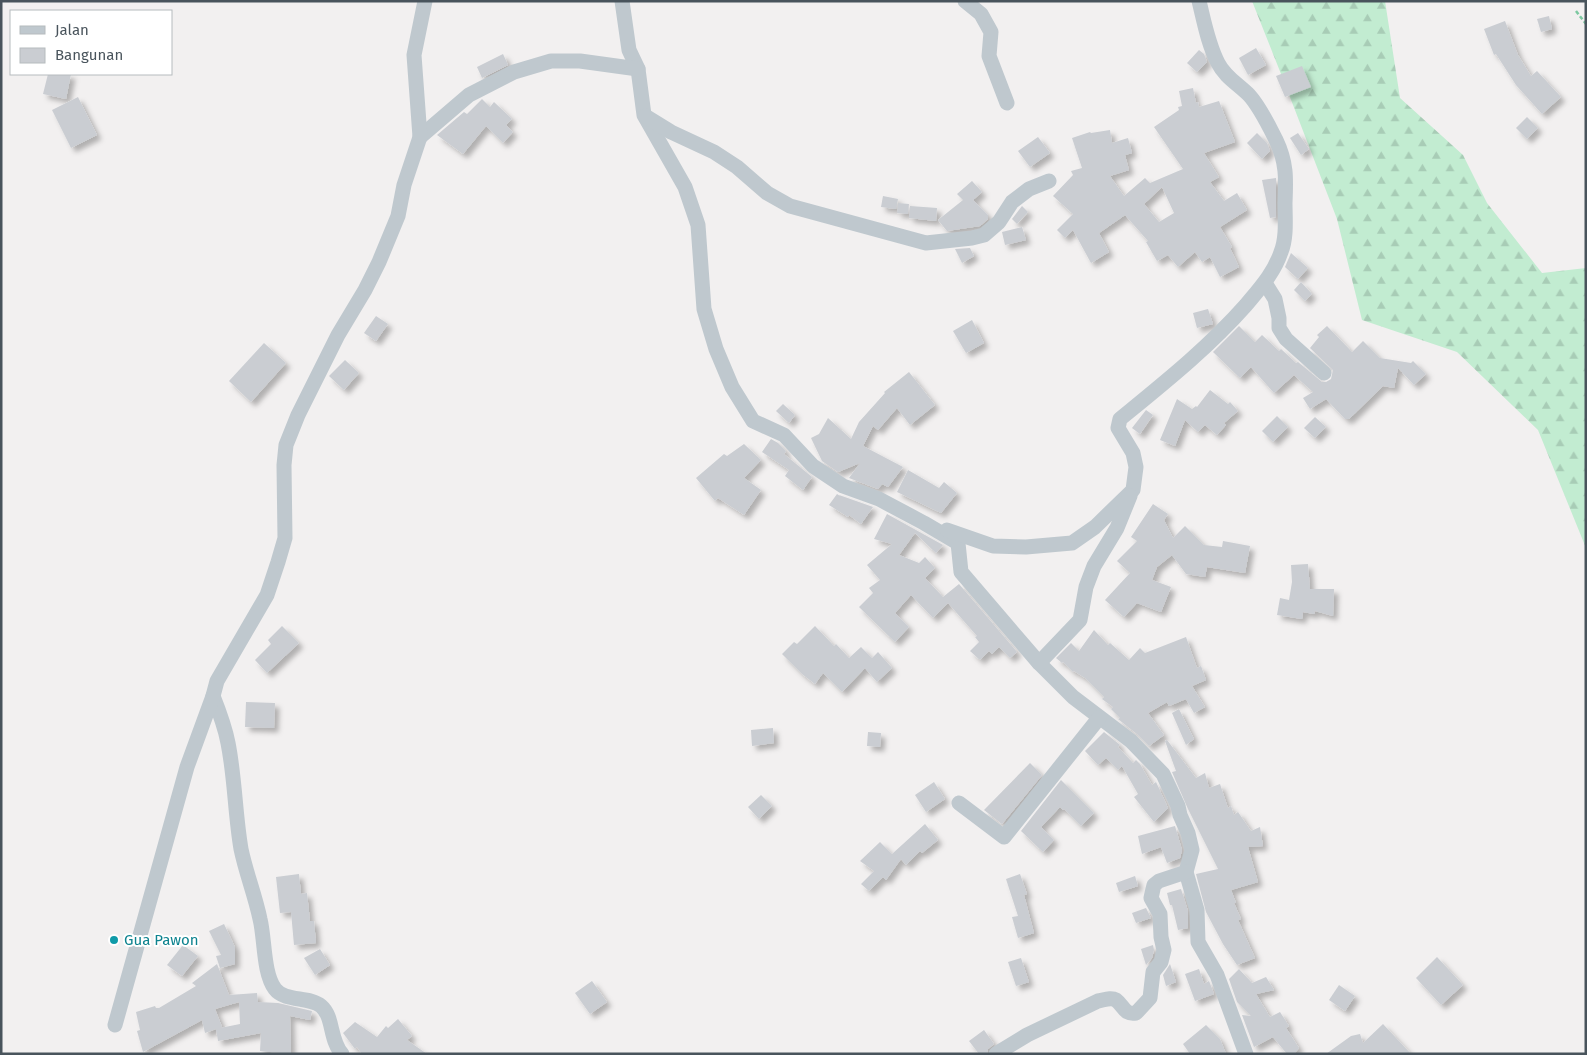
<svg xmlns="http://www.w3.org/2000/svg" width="1587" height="1055" viewBox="0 0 1587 1055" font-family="'Fira Sans',sans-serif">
<defs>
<pattern id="forest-firs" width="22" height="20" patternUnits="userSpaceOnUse" patternTransform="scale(1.25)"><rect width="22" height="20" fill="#c2ecd1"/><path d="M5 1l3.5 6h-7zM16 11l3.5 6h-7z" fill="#a8ccb6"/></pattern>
<filter id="shadow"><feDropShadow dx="4.5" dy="4.5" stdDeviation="2.5" flood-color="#0004"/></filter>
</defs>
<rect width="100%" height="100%" fill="#f2f0f0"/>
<path fill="url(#forest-firs)" d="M 1252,1 L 1385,1 L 1400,98 L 1463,155 L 1487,203 L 1542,273 L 1586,268 L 1586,548 L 1538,430 L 1457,352 L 1362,320 L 1337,219 L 1283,79 Z"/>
<g fill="#cacdd2" fill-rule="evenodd" filter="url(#shadow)">
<path d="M 1549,16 L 1552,29 L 1541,32 L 1537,19 Z"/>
<path d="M 1505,21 L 1518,55 L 1531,76 L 1537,71 L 1561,97 L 1542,114 L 1516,85 L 1496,54 L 1494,55 L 1484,29 Z"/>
<path d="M 1256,48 L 1266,65 L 1248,75 L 1239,58 Z"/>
<path d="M 1199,50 L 1204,54 L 1207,62 L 1197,72 L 1187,63 Z"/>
<path d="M 503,54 L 508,65 L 482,78 L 477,67 Z"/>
<path d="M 1302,66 L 1311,87 L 1285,97 L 1276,76 Z"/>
<path d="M 48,74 L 71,74 L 66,99 L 43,94 Z"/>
<path d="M 1193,88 L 1196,103 L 1198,102 L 1199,107 L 1219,101 L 1235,142 L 1204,153 L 1219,177 L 1210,182 L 1224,201 L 1237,193 L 1247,210 L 1220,227 L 1232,247 L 1230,248 L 1239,267 L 1220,277 L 1210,257 L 1202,262 L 1195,252 L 1178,267 L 1168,255 L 1157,261 L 1146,242 L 1148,241 L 1125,215 L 1099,233 L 1109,252 L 1091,263 L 1073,230 L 1065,238 L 1057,230 L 1073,214 L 1053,196 L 1073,175 L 1071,171 L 1082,168 L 1072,138 L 1090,132 L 1091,133 L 1110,130 L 1112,143 L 1128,138 L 1132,153 L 1125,155 L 1129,170 L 1110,176 L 1124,196 L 1145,178 L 1150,183 L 1183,169 L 1154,127 L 1179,110 L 1178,107 L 1182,106 L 1179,91 ZM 1162,187 L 1174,213 L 1159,222 L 1144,204 Z"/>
<path d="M 78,97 L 97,135 L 71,148 L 52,110 Z"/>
<path d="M 482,99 L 490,107 L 494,102 L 512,119 L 506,125 L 513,132 L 503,143 L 486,126 L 463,154 L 437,135 L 464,112 L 467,114 Z"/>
<path d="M 1527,117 L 1538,128 L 1527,139 L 1516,128 Z"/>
<path d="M 1257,133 L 1267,143 L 1270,151 L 1262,159 L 1247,143 Z"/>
<path d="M 1298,133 L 1309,149 L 1301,155 L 1290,138 Z"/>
<path d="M 1038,137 L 1050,153 L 1030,167 L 1018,151 Z"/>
<path d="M 1276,178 L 1276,217 L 1270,218 L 1262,180 Z"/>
<path d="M 972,181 L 982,192 L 973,200 L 988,215 L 988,219 L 980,226 L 947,231 L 938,220 L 963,200 L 957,194 Z"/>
<path d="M 883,196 L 898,199 L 896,209 L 881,207 Z"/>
<path d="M 898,203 L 909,204 L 908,214 L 897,213 Z"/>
<path d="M 910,206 L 937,208 L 936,221 L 909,218 Z"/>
<path d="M 1022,206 L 1028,212 L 1017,224 L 1012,219 Z"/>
<path d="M 1022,227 L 1026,240 L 1005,245 L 1002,232 Z"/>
<path d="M 970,248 L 974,256 L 962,263 L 955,249 Z"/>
<path d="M 1291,253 L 1308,268 L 1298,279 L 1285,267 Z"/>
<path d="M 1301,282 L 1312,294 L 1305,301 L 1294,290 Z"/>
<path d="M 1208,309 L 1213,324 L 1197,328 L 1193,313 Z"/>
<path d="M 376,316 L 388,324 L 376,341 L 364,333 Z"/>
<path d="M 972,320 L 984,343 L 966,353 L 953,331 Z"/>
<path d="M 1239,326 L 1255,342 L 1262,335 L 1279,351 L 1281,349 L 1296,363 L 1298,362 L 1322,382 L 1326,382 L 1331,379 L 1333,370 L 1310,348 L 1319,337 L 1317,335 L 1327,326 L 1352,352 L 1363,341 L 1380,358 L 1411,363 L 1413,361 L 1426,374 L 1414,385 L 1398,368 L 1394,388 L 1383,386 L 1349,419 L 1345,419 L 1326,399 L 1310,409 L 1303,398 L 1313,392 L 1294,375 L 1274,393 L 1251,367 L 1240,378 L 1213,352 Z"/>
<path d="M 264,343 L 286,363 L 251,402 L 229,381 Z"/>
<path d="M 345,360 L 359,373 L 344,390 L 329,376 Z"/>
<path d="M 909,372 L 935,405 L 910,425 L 897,408 L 878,430 L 873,426 L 863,446 L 903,467 L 888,487 L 882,484 L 878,489 L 849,478 L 860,463 L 838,472 L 822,461 L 811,438 L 819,434 L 828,418 L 851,439 L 859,422 L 885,393 L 884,392 Z"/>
<path d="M 1210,390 L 1228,404 L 1230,402 L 1238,411 L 1224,423 L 1226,425 L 1217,435 L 1205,425 L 1198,432 L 1185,420 L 1175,446 L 1160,440 L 1177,399 L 1192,409 L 1196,406 L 1197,407 Z"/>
<path d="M 783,404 L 795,415 L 789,423 L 776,411 Z"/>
<path d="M 1146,410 L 1153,415 L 1140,434 L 1132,428 Z"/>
<path d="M 1277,416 L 1288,427 L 1273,442 L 1262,431 Z"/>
<path d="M 1315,417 L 1326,427 L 1315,438 L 1304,428 Z"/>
<path d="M 771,439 L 778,443 L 786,451 L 784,454 L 812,477 L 803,490 L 785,476 L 789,470 L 762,452 Z"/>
<path d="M 744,444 L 761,460 L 744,478 L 761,490 L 744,515 L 718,498 L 715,501 L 696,478 L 724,454 L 727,456 Z"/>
<path d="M 908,470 L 939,488 L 944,482 L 957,493 L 941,513 L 897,492 Z"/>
<path d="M 837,494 L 840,496 L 839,495 L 873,507 L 861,524 L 849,515 L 848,517 L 829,505 Z"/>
<path d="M 1153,504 L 1168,514 L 1164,520 L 1173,538 L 1185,526 L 1204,545 L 1222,547 L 1223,541 L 1250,546 L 1245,573 L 1207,567 L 1205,577 L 1186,574 L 1172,555 L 1157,567 L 1152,580 L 1171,587 L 1161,612 L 1137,603 L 1124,617 L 1105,600 L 1130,573 L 1117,561 L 1137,541 L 1131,537 Z"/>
<path d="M 887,514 L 943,545 L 936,553 L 915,533 L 899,555 L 919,563 L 925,557 L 935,568 L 925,578 L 943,597 L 959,584 L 1017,652 L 1010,658 L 999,647 L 992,654 L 989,651 L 980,660 L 970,651 L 979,642 L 975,637 L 977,636 L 948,603 L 933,618 L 911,595 L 895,613 L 909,627 L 895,642 L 859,607 L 873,593 L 869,588 L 880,580 L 867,565 L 892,544 L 874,539 Z"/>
<path d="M 1308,564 L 1310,589 L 1334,589 L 1333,616 L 1315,611 L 1314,614 L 1303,612 L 1302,619 L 1277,615 L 1280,598 L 1289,600 L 1292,582 L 1291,565 Z"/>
<path d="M 282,626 L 299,643 L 267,673 L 255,660 L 271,644 L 268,640 Z"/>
<path d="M 815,626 L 834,646 L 836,644 L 849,658 L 861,647 L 872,658 L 878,652 L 892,668 L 877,682 L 865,668 L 842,692 L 823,673 L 815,684 L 802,674 L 782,654 L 794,642 L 797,644 Z"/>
<path d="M 1094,630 L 1108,645 L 1110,643 L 1129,660 L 1140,648 L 1145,653 L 1186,637 L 1197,668 L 1201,666 L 1206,680 L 1192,686 L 1205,707 L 1194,713 L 1186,699 L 1169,706 L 1167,702 L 1148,713 L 1164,735 L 1149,746 L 1137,734 L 1118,719 L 1120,718 L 1111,709 L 1113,707 L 1102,699 L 1104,697 L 1085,678 L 1074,671 L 1073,672 L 1063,662 L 1062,663 L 1056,658 L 1071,643 L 1079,651 Z"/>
<path d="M 246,702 L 275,703 L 274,728 L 245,727 Z"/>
<path d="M 1179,709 L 1194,739 L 1186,745 L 1172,713 Z"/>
<path d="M 773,728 L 774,743 L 752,746 L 751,730 Z"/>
<path d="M 868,732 L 881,733 L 880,747 L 867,746 Z"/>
<path d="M 1104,732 L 1120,745 L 1118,747 L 1133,763 L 1136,760 L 1140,764 L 1152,785 L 1156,782 L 1168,808 L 1154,822 L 1134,797 L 1138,794 L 1122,766 L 1118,770 L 1106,758 L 1098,765 L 1085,751 Z"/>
<path d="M 1167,740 L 1196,778 L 1205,773 L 1209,788 L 1220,784 L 1228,808 L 1231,806 L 1234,815 L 1238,812 L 1251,831 L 1260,827 L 1263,846 L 1248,847 L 1258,882 L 1231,890 L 1236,903 L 1234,903 L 1241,919 L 1238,920 L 1255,958 L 1237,965 L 1223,944 L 1206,912 L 1196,874 L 1218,869 L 1188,809 L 1172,772 L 1176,771 L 1165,741 Z"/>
<path d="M 1030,763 L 1042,775 L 1002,824 L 984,810 Z"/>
<path d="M 1061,780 L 1094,813 L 1081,826 L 1064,809 L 1063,810 L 1060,807 L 1041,827 L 1054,840 L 1043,852 L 1021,831 Z"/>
<path d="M 934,782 L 945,799 L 926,812 L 915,795 Z"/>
<path d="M 761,795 L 772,806 L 759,819 L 748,807 Z"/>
<path d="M 925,824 L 938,840 L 922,853 L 920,851 L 906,865 L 901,859 L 886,880 L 883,877 L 869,891 L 861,884 L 874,871 L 860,861 L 880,842 L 892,854 Z"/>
<path d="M 1175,826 L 1182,850 L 1180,858 L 1167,863 L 1161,847 L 1142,854 L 1138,836 Z"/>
<path d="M 299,874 L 301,894 L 307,893 L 310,921 L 314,921 L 316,943 L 294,945 L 291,912 L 280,913 L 276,877 Z"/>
<path d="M 1020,874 L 1027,894 L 1024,895 L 1034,933 L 1018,938 L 1012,917 L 1018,916 L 1006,879 Z"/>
<path d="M 1135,876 L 1138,886 L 1119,892 L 1116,883 Z"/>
<path d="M 1181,889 L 1188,911 L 1188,928 L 1178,930 L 1172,905 L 1170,905 L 1167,893 Z"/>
<path d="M 1146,908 L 1151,918 L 1136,923 L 1132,913 Z"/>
<path d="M 224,924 L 235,947 L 235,964 L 220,968 L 216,956 L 221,955 L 209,931 Z"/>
<path d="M 183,945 L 198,956 L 182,976 L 167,965 Z"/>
<path d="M 1153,945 L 1154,950 L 1152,958 L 1146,965 L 1141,949 Z"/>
<path d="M 320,949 L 330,965 L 315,975 L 304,958 Z"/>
<path d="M 1437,957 L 1463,985 L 1441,1005 L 1416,978 Z"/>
<path d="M 1021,958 L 1029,982 L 1016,986 L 1008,962 Z"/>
<path d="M 217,964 L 229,995 L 257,993 L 258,1002 L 278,1003 L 312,1011 L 310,1020 L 290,1016 L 291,1054 L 260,1051 L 261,1033 L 218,1041 L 216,1029 L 205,1033 L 202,1020 L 143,1052 L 137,1031 L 140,1030 L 136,1012 L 155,1006 L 156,1008 L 159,1008 L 196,986 L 192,983 ZM 239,1002 L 240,1024 L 220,1028 L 222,1027 L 215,1009 Z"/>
<path d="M 1170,964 L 1176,982 L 1166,986 L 1163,975 Z"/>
<path d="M 1199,969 L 1204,984 L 1209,981 L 1214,994 L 1195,1001 L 1185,974 Z"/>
<path d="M 1239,969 L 1252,983 L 1266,977 L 1274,990 L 1256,994 L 1270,1017 L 1280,1012 L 1289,1026 L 1286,1028 L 1299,1048 L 1294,1054 L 1287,1054 L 1273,1037 L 1254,1047 L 1242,1015 L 1251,1016 L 1237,1002 L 1229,979 Z"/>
<path d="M 592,981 L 607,1002 L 590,1014 L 575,993 Z"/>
<path d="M 1339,985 L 1355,996 L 1345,1011 L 1329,1000 Z"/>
<path d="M 398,1019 L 412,1036 L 407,1040 L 427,1054 L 362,1054 L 357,1047 L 355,1049 L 343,1033 L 355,1022 L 377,1037 L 386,1026 L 388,1028 Z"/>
<path d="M 1383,1024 L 1411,1054 L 1326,1054 L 1351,1036 L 1360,1034 L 1363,1043 Z"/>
<path d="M 1206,1025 L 1220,1039 L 1226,1054 L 1190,1054 L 1183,1044 Z"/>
<path d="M 984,1030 L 994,1044 L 988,1049 L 987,1054 L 979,1054 L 969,1041 Z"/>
</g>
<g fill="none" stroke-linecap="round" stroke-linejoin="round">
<path stroke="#7cc8a0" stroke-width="2.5" stroke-dasharray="4 2.5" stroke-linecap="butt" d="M 1576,11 L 1586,24"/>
<g stroke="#bfc8ce" stroke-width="15">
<path d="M 622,1 L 629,50 L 638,69 L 644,115 L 685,187 L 698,225 L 704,309 L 716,349 L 732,387 L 753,421 L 784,435 L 813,466 L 843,486 L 879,499 L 924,523 L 958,543 L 961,572 L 1039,663 L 1073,697 L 1131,741 L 1163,774 L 1178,806 L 1180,815 L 1188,833 L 1192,850 L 1186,872 L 1197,910 L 1198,942 L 1217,975 L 1246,1054"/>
<path d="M 965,1 L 981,14 L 991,32 L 989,56 L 1007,103"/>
<path d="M 645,116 L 671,132 L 714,152 L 737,167 L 767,193 L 790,206 L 926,243 L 972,238 L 984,235 L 999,222 L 1012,202 L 1029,189 L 1049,181"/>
<path d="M 420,137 L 469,95 L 514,72 L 551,61 L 580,61 L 638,69"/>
<path d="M 1265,283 L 1275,299 L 1279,318 L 1279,328 L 1286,339 L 1324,373"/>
<path d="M 947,530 L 993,546 L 1026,547 L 1072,543 L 1095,527 L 1133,490 L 1136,467 L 1133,453 L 1118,428 L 1120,419 C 1164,383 1208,348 1246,305 C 1260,288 1274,273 1281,252 C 1287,237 1285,218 1285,203 C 1286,179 1287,163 1276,140 C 1269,126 1260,107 1249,95 C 1238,84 1225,77 1218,63 C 1208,44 1204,21 1199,1"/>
<path d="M 1039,663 L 1080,620 L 1086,587 L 1094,566 L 1117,528 L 1130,496"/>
<path d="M 213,696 C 219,711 225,727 228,743 C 235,778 235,814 241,849 C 246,873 255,895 260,919 C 265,939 263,973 275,989 C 285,1002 309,996 321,1006 C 334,1017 329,1039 342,1054"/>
<path d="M 959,803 L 1004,837 L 1099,718"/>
<path d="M 115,1025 L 187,767 L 213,696 L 217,681 L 267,595 L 278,562 L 285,538 L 284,465 L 286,445 L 298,415 L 338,335 L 365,290 L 379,262 L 398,216 L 404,185 L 420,137 L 414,55 L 425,1"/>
<path d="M 996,1054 L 1027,1035 L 1098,1001 C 1104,1000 1111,997 1116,1000 C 1124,1006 1124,1015 1136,1013 L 1150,998 L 1153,972 L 1161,962 L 1164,950 L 1161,937 L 1160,914 L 1151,898 L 1153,889 L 1154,885 L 1159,881 L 1186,872"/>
</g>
</g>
<circle fill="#0f9aa8" stroke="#fff" stroke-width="2" cx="114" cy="940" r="5"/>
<g text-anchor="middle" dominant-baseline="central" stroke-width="4" stroke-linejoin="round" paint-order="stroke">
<g font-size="15" fill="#0d838f" stroke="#fff" text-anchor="start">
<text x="124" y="940">Gua Pawon</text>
</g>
</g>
<rect width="1587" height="1055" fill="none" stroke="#49545c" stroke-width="5"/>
<rect x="10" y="10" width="162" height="65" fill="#ffffff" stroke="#b6bbbe"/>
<rect x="20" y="26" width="25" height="8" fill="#bfc8ce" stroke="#b6bbbe"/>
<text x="55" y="35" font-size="15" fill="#49545c">Jalan</text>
<rect x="20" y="48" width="25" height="15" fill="#cacdd2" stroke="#b6bbbe"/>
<text x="55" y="60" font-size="15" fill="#49545c">Bangunan</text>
</svg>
